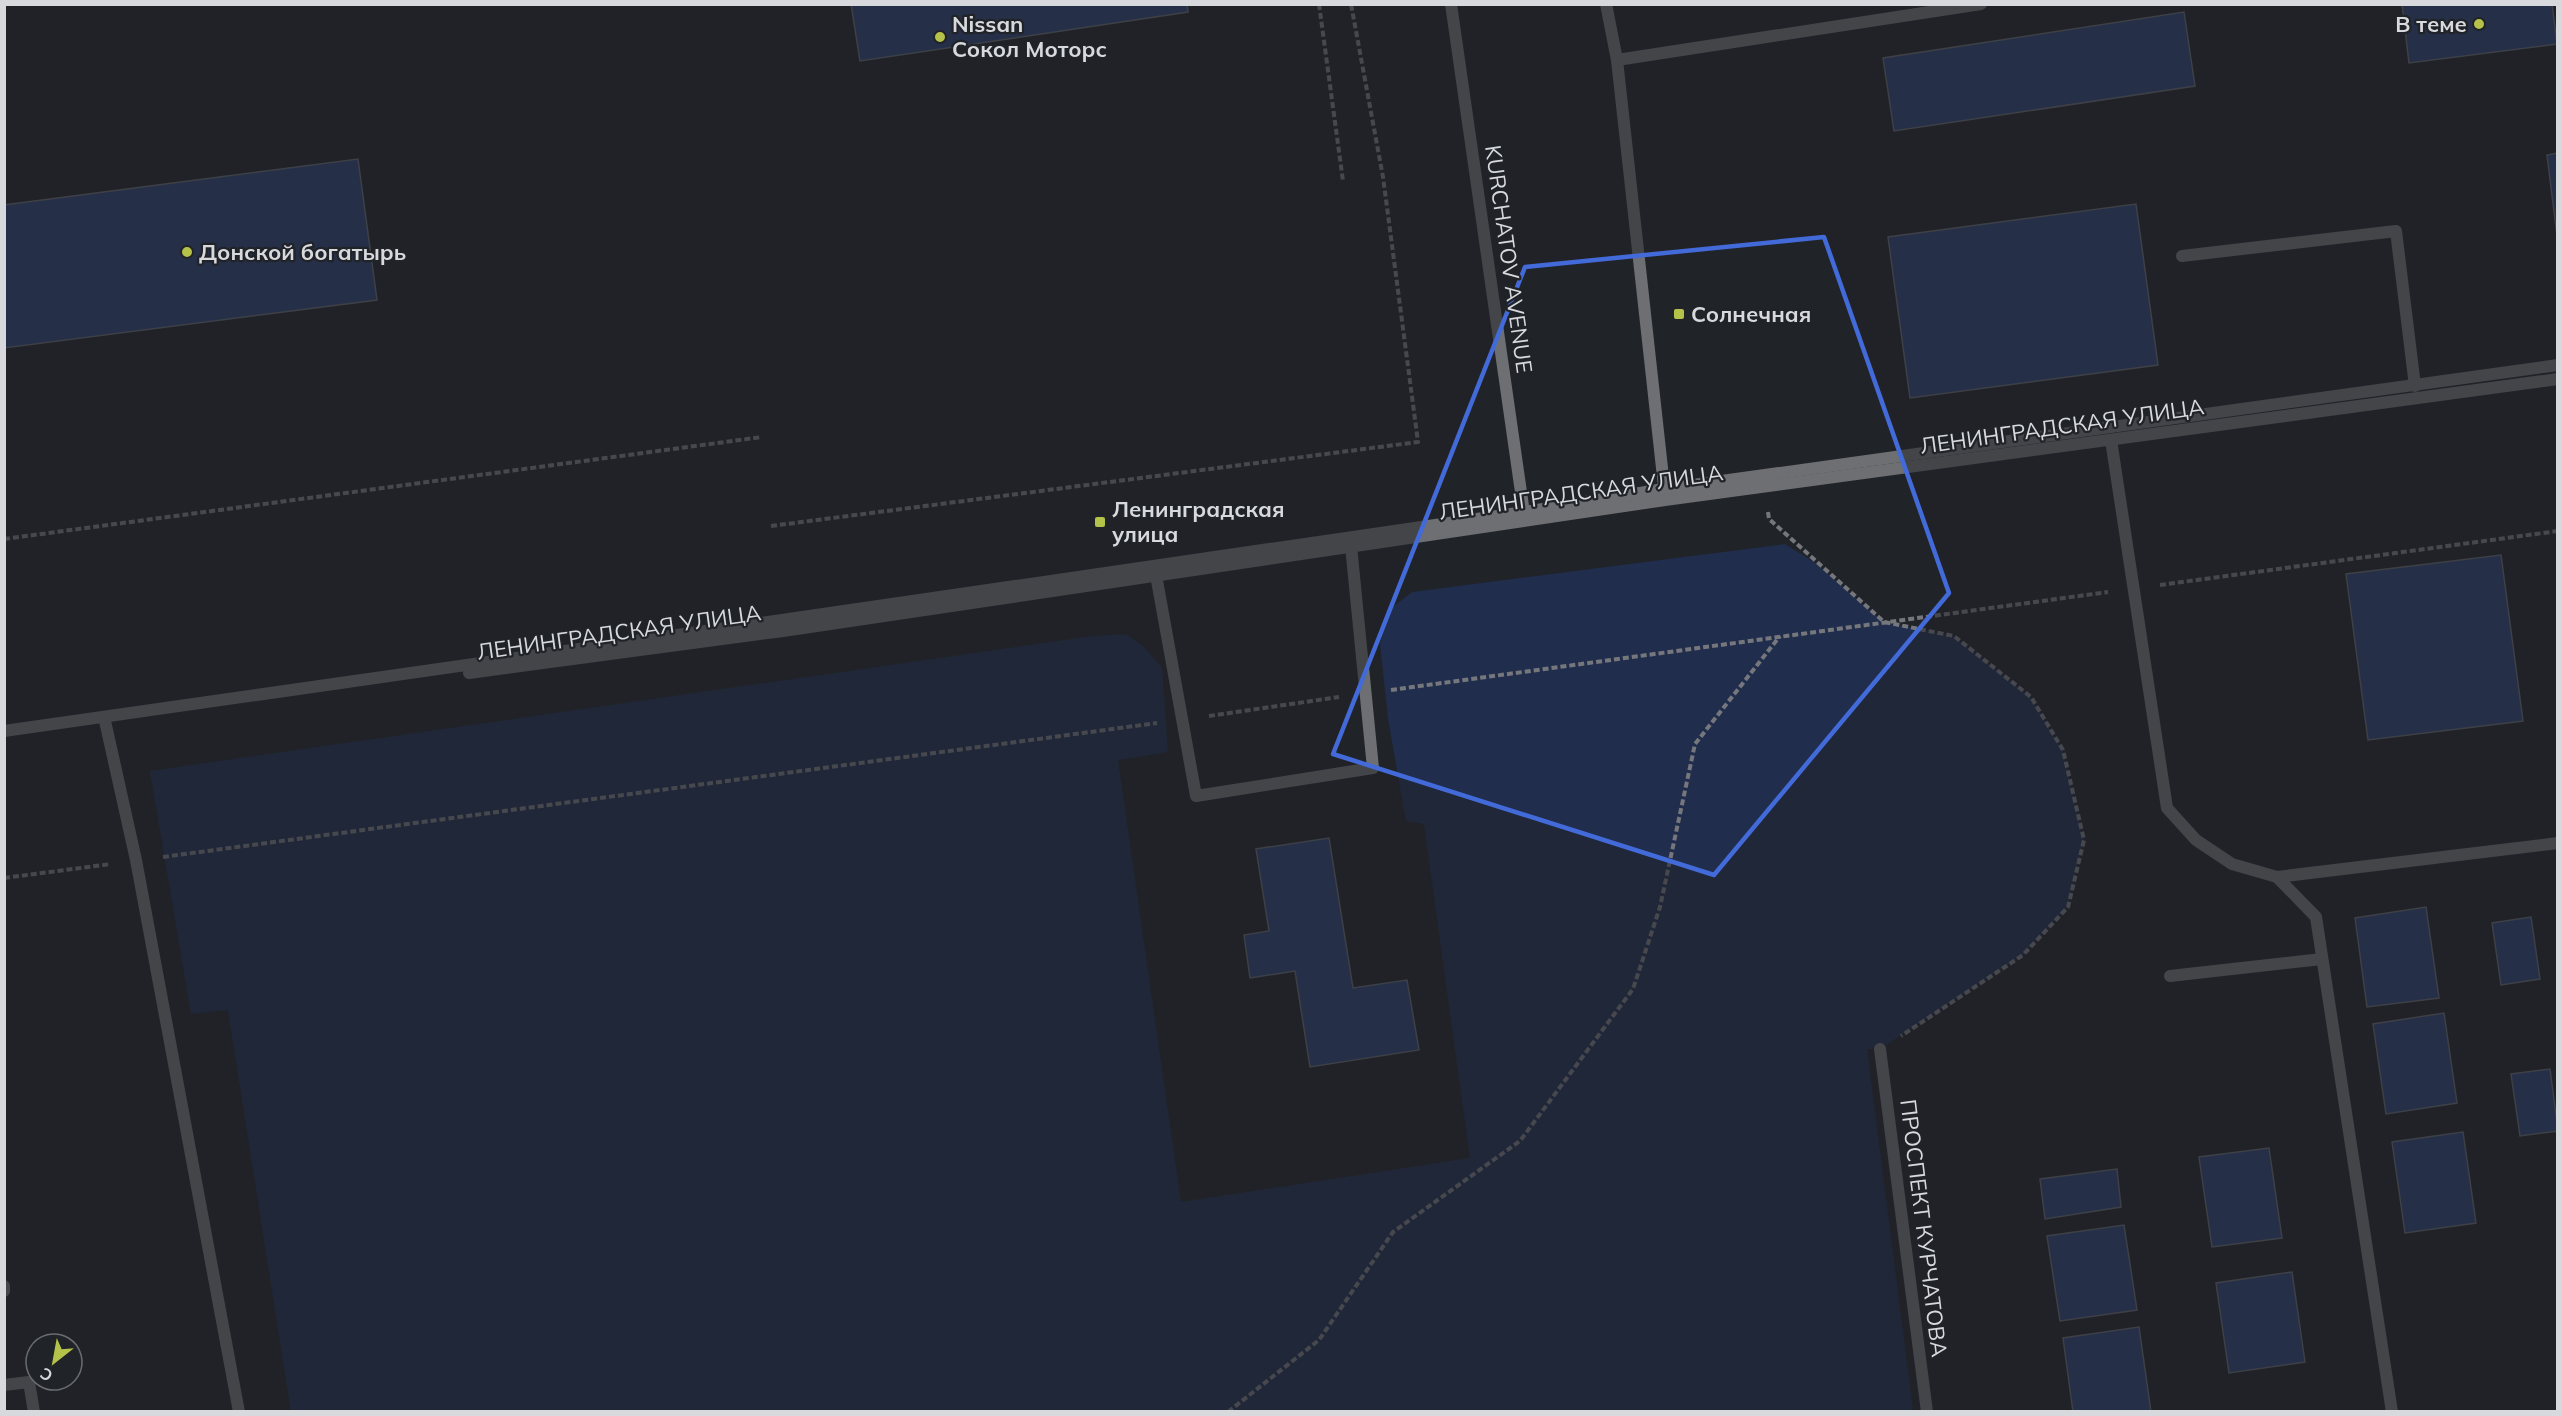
<svg xmlns="http://www.w3.org/2000/svg" width="2562" height="1416" viewBox="0 0 2562 1416" font-family="Mulish,sans-serif">
<rect width="100%" height="100%" fill="#202328"/>
<path fill="#202d4c" d="M 1785,544 L 1814,562 L 1884,622 L 1954,636 L 2031,697 L 2063,750 L 2084,840 L 2068,907 L 2023,955 L 1880,1049 L 1867,1049 L 1913,1411 L 291,1412 L 228,1010 L 191,1014 L 150,771 L 1093,636 L 1126,634 L 1144,647 L 1162,668 L 1168,752 L 1118,760 L 1181,1202 L 1470,1158 L 1424,824 L 1406,821 L 1388,719 L 1380,644 L 1390,609 L 1412,592 Z"/>
<g fill="#2a3e6e" stroke="#61646b" stroke-width="1.5">
<path d="M 851,4 L 1187,4 L 1188,12 L 860,61 Z"/>
<path d="M 2402,4 L 2552,4 L 2557,44 L 2409,63 Z"/>
<path d="M 2184,12 L 2195,86 L 1894,131 L 1883,58 Z"/>
<path d="M 2558,153 L 2558,244 L 2547,155 Z"/>
<path d="M 358,159 L 377,300 L 4,348 L 4,205 Z"/>
<path d="M 2136,204 L 2158,365 L 1910,398 L 1888,237 Z"/>
<path d="M 2501,555 L 2523,721 L 2368,740 L 2346,574 Z"/>
<path d="M 1329,838 L 1353,988 L 1407,980 L 1419,1050 L 1310,1067 L 1295,971 L 1250,978 L 1244,935 L 1269,931 L 1256,849 Z"/>
<path d="M 2426,907 L 2439,998 L 2367,1007 L 2355,918 Z"/>
<path d="M 2531,917 L 2540,979 L 2501,985 L 2492,923 Z"/>
<path d="M 2444,1013 L 2457,1103 L 2386,1114 L 2373,1024 Z"/>
<path d="M 2550,1069 L 2558,1131 L 2520,1136 L 2511,1074 Z"/>
<path d="M 2463,1132 L 2476,1223 L 2405,1233 L 2392,1142 Z"/>
<path d="M 2269,1148 L 2282,1238 L 2212,1247 L 2199,1157 Z"/>
<path d="M 2117,1169 L 2121,1207 L 2045,1219 L 2040,1179 Z"/>
<path d="M 2124,1225 L 2137,1310 L 2060,1321 L 2047,1236 Z"/>
<path d="M 2292,1272 L 2305,1362 L 2229,1373 L 2216,1283 Z"/>
<path d="M 2139,1327 L 2151,1412 L 2073,1412 L 2063,1338 Z"/>
</g>
<g fill="none" stroke-linecap="round" stroke-linejoin="round">
<g stroke="#75777c" stroke-width="4" stroke-dasharray="6 3" stroke-linecap="butt">
<path d="M 1319,4 L 1343,181"/>
<path d="M 1768,512 L 1769,519 L 1884,622 L 1954,636 L 2031,697 L 2063,750 L 2084,840 L 2068,907 L 2023,955 L 1901,1036"/>
<path d="M 771,526 L 1418,442 L 1383,177 L 1351,4"/>
<path d="M 4,539 L 762,437"/>
<path d="M 2160,585 L 2558,531"/>
<path d="M 1391,690 L 2108,592"/>
<path d="M 1209,716 L 1339,697"/>
<path d="M 163,857 L 1157,723"/>
<path d="M 4,878 L 111,864"/>
<path d="M 1228,1412 L 1319,1340 L 1393,1232 L 1520,1141 L 1633,989 L 1660,907 L 1695,744 L 1780,636"/>
</g>
<g stroke="#6d6f72" stroke-width="12">
<path d="M 1617,60 L 1981,4"/>
<path d="M 2182,256 L 2396,231 L 2415,386"/>
<path d="M 1156,575 L 1196,796 L 1373,768 L 1351,546"/>
<path d="M 105,721 L 136,860 L 239,1412"/>
<path d="M 2170,976 L 2322,959"/>
<path d="M 4,1286 L 4,1291"/>
<path d="M 4,1385 L 29,1382 L 34,1412"/>
</g>
<g stroke="#6d6f72" stroke-width="12">
<path d="M 2111,440 L 2167,808 L 2196,840 L 2232,864 L 2277,877 L 2316,917 L 2392,1412"/>
<path d="M 2277,877 L 2558,843"/>
<path d="M 1880,1049 L 1927,1412"/>
</g>
<g stroke="#6d6f72" stroke-width="12">
<path d="M 1451,4 L 1525,520"/>
<path d="M 1606,4 L 1617,60 L 1665,495"/>
<path d="M 469,673 L 783,631 L 1665,500 L 2558,379"/>
<path d="M 4,731 L 782,620 L 1524,512 L 1664,489 L 2558,365"/>
</g>
</g>
<path d="M0 0H2562V1416H0ZM 1824,237 L 1949,593 L 1714,875 L 1333,754 L 1525,267 Z" fill="#202328" fill-opacity=".55" fill-rule="evenodd"/>
<path fill="none" stroke="#426ad9" stroke-width="4.5" stroke-linejoin="round" d="M 1824,237 L 1949,593 L 1714,875 L 1333,754 L 1525,267 Z"/>
<g fill="#b4c24a" stroke="#202328" stroke-width="2">
<circle cx="2479" cy="24" r="6"/>
<circle cx="940" cy="37" r="6"/>
<circle cx="187" cy="252" r="6"/>
<rect x="1673" y="308" width="12" height="12" rx="3"/>
<rect x="1094" y="516" width="12" height="12" rx="3"/>
</g>
<g text-anchor="middle" dominant-baseline="central" stroke-width="4.5" stroke-linejoin="round" paint-order="stroke">
<g font-size="22" font-weight="bold" fill="#d7d9dd" stroke="#202328" text-anchor="start">
<text x="952" y="24">Nissan<tspan x="952" dy="25">Сокол Моторс</tspan></text>
<text x="2467" y="24" text-anchor="end">В теме</text>
<text x="199" y="252">Донской богатырь</text>
<text x="1691" y="314">Солнечная</text>
<text x="1112" y="509">Ленинградская<tspan x="1112" dy="25">улица</tspan></text>
</g>
<g font-size="22" fill="#d7d9dd" stroke="#202328">
<text transform="translate(1509 259) rotate(82)">KURCHATOV AVENUE</text>
<text transform="translate(2062 426) rotate(-8)">ЛЕНИНГРАДСКАЯ УЛИЦА</text>
<text transform="translate(1581 492) rotate(-8)">ЛЕНИНГРАДСКАЯ УЛИЦА</text>
<text transform="translate(619 632) rotate(-8)">ЛЕНИНГРАДСКАЯ УЛИЦА</text>
<text transform="translate(1924 1228) rotate(83)">ПРОСПЕКТ КУРЧАТОВА</text>
</g>
</g>
<rect width="2562" height="1416" fill="none" stroke="#d7d9dd" stroke-width="12"/>
<g transform="translate(54 1362) rotate(211)"><circle r="28" fill="#202328" stroke="#696c70" stroke-width="1.5"/>
<path d="M0-4.5L10 22L0 15L-10 22Z" fill="#b4c24a"/>
<text y="-9" font-size="16" font-weight="bold" text-anchor="middle" fill="#d7d9dd">С</text>
</g>
</svg>
